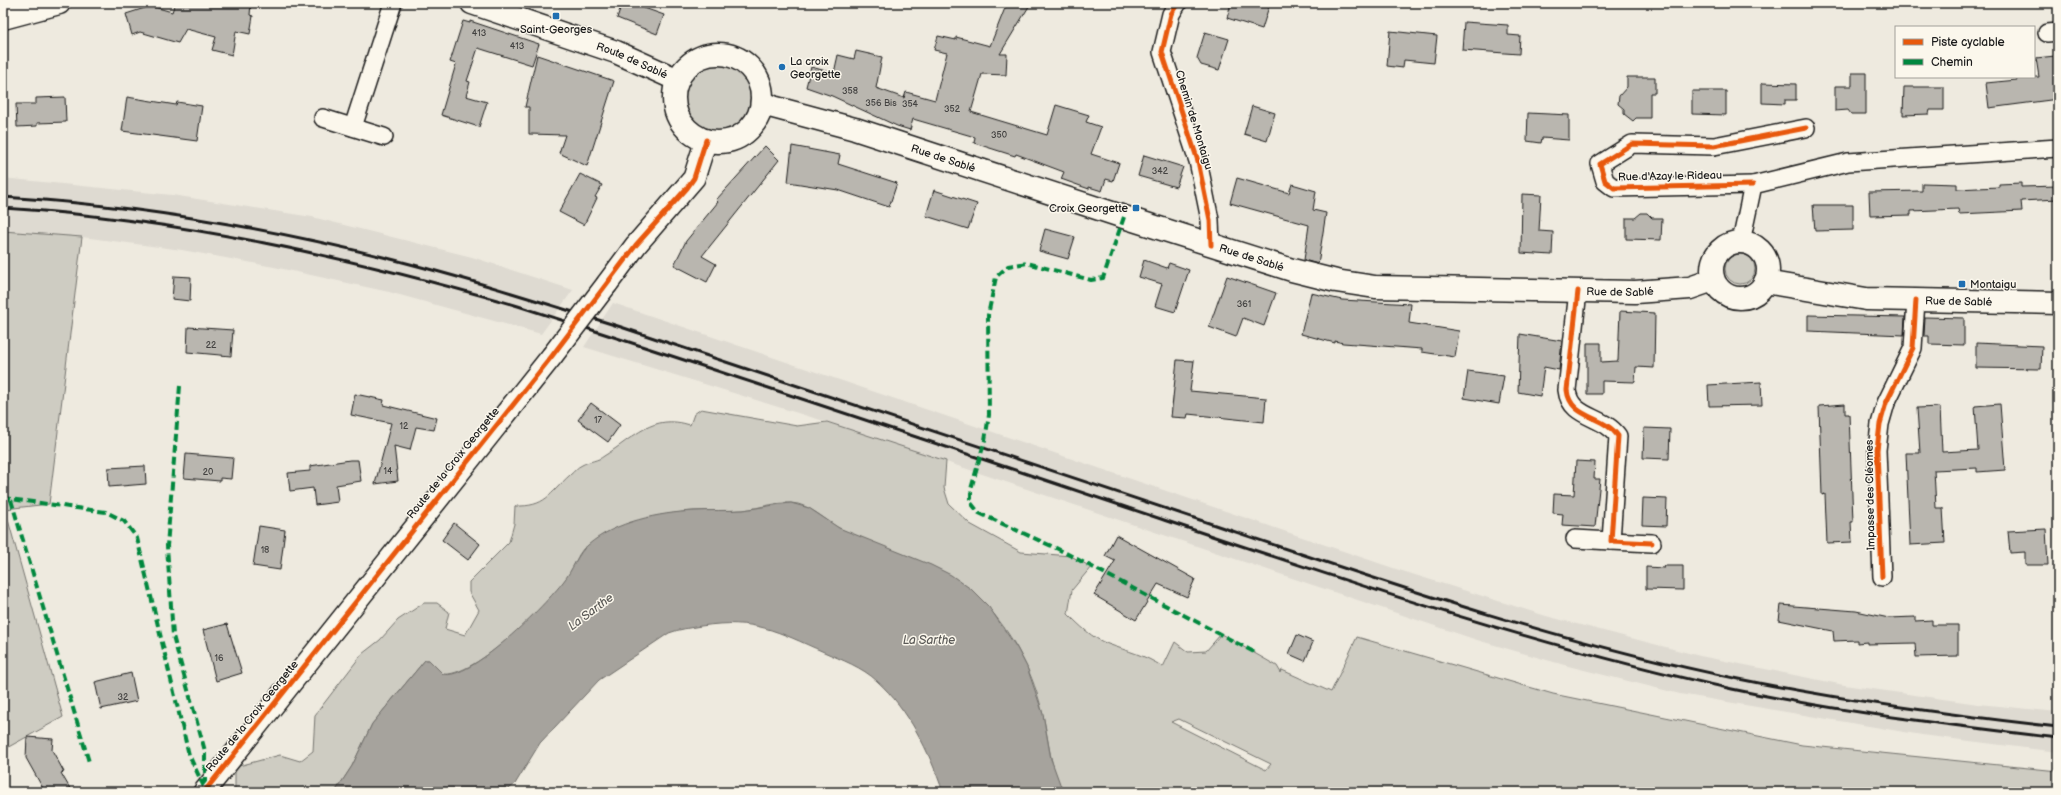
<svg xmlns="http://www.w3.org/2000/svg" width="2061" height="795" viewBox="0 0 2061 795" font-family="'Balsamiq Sans',sans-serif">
<rect width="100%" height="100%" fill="#eeeadf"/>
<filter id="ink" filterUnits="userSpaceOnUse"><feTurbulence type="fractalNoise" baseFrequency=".025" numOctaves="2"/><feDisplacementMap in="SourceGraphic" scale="8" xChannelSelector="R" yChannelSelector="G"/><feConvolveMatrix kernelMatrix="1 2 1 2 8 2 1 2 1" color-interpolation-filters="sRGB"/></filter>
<g filter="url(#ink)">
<g fill="#dedad1">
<path d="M 3,178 L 172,195 L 312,217 L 472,257 L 573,290 L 541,334 L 389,292 L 274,267 L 182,250 L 82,237 L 3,231 Z"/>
<path d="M 613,303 L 1396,569 L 1546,616 L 1700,656 L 1844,685 L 1978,704 L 2058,712 L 2058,752 L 1922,735 L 1680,694 L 1568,666 L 1477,640 L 827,422 L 584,347 Z"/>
</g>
<g fill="#ceccc2" stroke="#75746f" fill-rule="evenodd">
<circle cx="718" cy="98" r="36"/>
<path d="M 3,231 L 82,237 L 49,504 L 5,509 L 63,717 L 3,750 Z"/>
<circle cx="1740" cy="269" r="15"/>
<path d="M 701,409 L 797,426 L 827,422 L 946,461 L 944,488 L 949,504 L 970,524 L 1021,552 L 1071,556 L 1091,567 L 1072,590 L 1068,614 C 1080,626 1092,638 1108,644 C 1129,652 1143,654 1163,667 L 1175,642 L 1188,652 L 1206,651 L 1221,634 L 1277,666 L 1281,673 L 1282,670 L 1331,692 L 1357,637 L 1553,694 L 1802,745 L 2058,771 L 2058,792 L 1063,792 C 1050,768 1049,741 1043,715 C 1034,675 1015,638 988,607 C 956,568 908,559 864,539 C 855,535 846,532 837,527 C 824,519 813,508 798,504 C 780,500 761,508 743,510 C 727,511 710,510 693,511 C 659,514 630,520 601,538 C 596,542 588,545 583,549 C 577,556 574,567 569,575 C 552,601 474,679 442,674 L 429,660 L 425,660 L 372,724 L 352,766 L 335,792 L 235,792 L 235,767 L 280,755 L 300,761 L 313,751 L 315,715 L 362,654 L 380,640 L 398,620 L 424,603 L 437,603 L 449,612 L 445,629 L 465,635 L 479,610 L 469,592 L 469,582 L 509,542 L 514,524 L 515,506 C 546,507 549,494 570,475 C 574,472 577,467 582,465 C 589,461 598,461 604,456 C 635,437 652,413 690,425 L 694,414 ZM 1179,719 L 1271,764 L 1266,770 L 1171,722 Z"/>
</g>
<path fill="#a6a39d" stroke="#6f6d69" d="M 791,503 L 809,508 L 839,528 L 931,565 L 951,575 L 971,589 L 989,607 L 1017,648 L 1027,667 L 1043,714 L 1051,759 L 1063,792 L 943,792 C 929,751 909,710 877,681 C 862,667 842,660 824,652 C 776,631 755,618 701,626 C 690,628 679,629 669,633 L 599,680 L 540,743 L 515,784 L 505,792 L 335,792 L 352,766 L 372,724 L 425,660 L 429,660 L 443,674 C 470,682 547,603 563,582 C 573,570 577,554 588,545 C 616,521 659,513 694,511 C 710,510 727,511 743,510 C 759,508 775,504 791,503 Z"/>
<g fill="#b9b6af" stroke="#1c1c1c">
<path d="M 175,3 L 251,3 L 250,15 L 253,16 L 250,34 L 236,31 L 232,55 L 212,50 L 216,37 L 186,29 L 178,43 L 140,32 L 132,35 L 126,14 L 151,6 L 172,12 Z"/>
<path d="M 622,3 L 630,3 L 664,15 L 657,34 L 617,18 Z"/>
<path d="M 1007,3 L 1031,3 L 1000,54 L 1007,54 L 1006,75 L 982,74 L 971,112 L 1047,135 L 1056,105 L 1089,115 L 1086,122 L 1101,127 L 1091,154 L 1119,163 L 1113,181 L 1106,179 L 1102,191 L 1089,187 L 1089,189 L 1061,179 L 1064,172 L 1016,154 L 1015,156 L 974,143 L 975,137 L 913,119 L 910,130 L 897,126 L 832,96 L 806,87 L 811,67 L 834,73 L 838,55 L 854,59 L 856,51 L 882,57 L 876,88 L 904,98 L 906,92 L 935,100 L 947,53 L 934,50 L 938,36 L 956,40 L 956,37 L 990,46 Z"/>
<path d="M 1231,3 L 1270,3 L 1262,29 L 1227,18 Z"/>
<path d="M 463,21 L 470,23 L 470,21 L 539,44 L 532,65 L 478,48 L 467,81 L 470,82 L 466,96 L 487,102 L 479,127 L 441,115 L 456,64 L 450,62 Z"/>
<path d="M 1464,22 L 1508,25 L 1508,35 L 1520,36 L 1519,54 L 1462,50 Z"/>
<path d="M 1390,31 L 1437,36 L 1434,63 L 1404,60 L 1403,68 L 1387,66 Z"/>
<path d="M 1205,32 L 1229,39 L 1219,70 L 1201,65 L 1197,58 Z"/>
<path d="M 537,55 L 614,81 L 587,166 L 559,153 L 565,135 L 529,134 L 529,107 L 525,107 Z"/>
<path d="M 2055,56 L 2058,99 L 1989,108 L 1986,83 L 2017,80 L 2016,77 L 2039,77 L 2036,58 Z"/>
<path d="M 1852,73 L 1866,73 L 1866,114 L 1851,114 L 1848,110 L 1835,111 L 1835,86 L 1852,86 Z"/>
<path d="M 1627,77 L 1655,77 L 1655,93 L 1650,93 L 1650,118 L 1636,118 L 1633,121 L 1624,114 L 1624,109 L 1618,104 L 1619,96 L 1627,87 Z"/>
<path d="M 1762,83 L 1796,84 L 1796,100 L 1785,100 L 1785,104 L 1762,103 Z"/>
<path d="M 1904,87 L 1944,87 L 1944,110 L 1930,110 L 1929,114 L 1903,115 Z"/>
<path d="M 1692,91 L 1726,91 L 1726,115 L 1692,114 Z"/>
<path d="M 65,97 L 66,122 L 37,123 L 37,126 L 17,127 L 16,104 L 36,104 L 36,98 Z"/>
<path d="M 127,97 L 176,105 L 177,102 L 202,106 L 197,141 L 122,131 Z"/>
<path d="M 1252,106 L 1275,113 L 1267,141 L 1244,134 Z"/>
<path d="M 1528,113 L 1569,115 L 1569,140 L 1542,138 L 1541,143 L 1527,141 Z"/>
<path d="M 765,146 L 779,160 L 702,256 L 716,264 L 707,282 L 674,265 L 686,241 L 718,202 L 716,200 Z"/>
<path d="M 792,146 L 840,155 L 838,164 L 897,183 L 889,207 L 838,190 L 788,182 Z"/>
<path d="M 1144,155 L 1183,167 L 1176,187 L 1138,176 Z"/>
<path d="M 580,174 L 602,185 L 595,197 L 597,198 L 584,225 L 559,212 Z"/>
<path d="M 1237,178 L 1289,193 L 1292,184 L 1316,191 L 1313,210 L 1326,213 L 1318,264 L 1304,260 L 1309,225 L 1230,203 Z"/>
<path d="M 1922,183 L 1957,184 L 1957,189 L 1999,187 L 1999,184 L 2021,183 L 2021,187 L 2058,186 L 2058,199 L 2021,201 L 2022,211 L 1959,214 L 1958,209 L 1911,211 L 1911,215 L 1870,216 L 1869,192 L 1922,191 Z"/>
<path d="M 934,190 L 977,204 L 968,229 L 926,216 Z"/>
<path d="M 1522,194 L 1541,195 L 1539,231 L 1553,232 L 1552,255 L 1521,253 Z"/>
<path d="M 1813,205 L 1853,205 L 1853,230 L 1815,231 Z"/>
<path d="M 1641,213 L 1647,213 L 1652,218 L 1662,218 L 1661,240 L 1626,239 L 1626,218 L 1635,218 Z"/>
<path d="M 1045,229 L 1075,237 L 1068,259 L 1039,251 Z"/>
<path d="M 1144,260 L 1167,268 L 1169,263 L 1189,270 L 1175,312 L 1155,306 L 1162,284 L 1139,277 Z"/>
<path d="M 174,276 L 191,277 L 190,301 L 172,299 Z"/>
<path d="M 1227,276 L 1276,293 L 1264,326 L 1243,318 L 1236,337 L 1209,327 Z"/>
<path d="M 1311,293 L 1342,300 L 1411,304 L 1409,323 L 1459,331 L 1455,357 L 1422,352 L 1422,349 L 1343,343 L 1335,341 L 1335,343 L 1301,334 Z"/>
<path d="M 1620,311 L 1655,313 L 1654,368 L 1636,367 L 1635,382 L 1602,381 L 1602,394 L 1587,394 L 1587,343 L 1601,343 L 1601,362 L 1618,361 Z"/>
<path d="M 1808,315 L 1905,317 L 1904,335 L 1808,331 Z"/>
<path d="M 1925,317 L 1964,318 L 1964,345 L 1929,344 L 1929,336 L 1924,336 Z"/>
<path d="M 188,327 L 233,330 L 231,356 L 187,352 Z"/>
<path d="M 1520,334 L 1562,341 L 1559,370 L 1544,367 L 1540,396 L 1518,392 Z"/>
<path d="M 1976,343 L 2042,346 L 2041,369 L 1976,368 Z"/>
<path d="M 1177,360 L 1194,361 L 1190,391 L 1266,398 L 1264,422 L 1188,414 L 1187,418 L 1171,417 Z"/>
<path d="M 1468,371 L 1504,376 L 1499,404 L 1464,398 Z"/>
<path d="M 1761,382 L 1762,405 L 1709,406 L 1708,385 Z"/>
<path d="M 355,394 L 384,400 L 383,405 L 437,418 L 434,430 L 416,427 L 410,450 L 394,446 L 398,481 L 375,484 L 391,423 L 351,415 Z"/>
<path d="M 591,403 L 620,425 L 608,442 L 578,420 Z"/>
<path d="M 1845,404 L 1845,414 L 1849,414 L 1853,522 L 1851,522 L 1852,542 L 1827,543 L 1825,494 L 1822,495 L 1819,406 Z"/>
<path d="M 2000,404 L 2005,470 L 1977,472 L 1977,468 L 1934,470 L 1936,508 L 1943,508 L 1945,543 L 1910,545 L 1906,453 L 1920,453 L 1917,408 L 1940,407 L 1942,452 L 1978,450 L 1975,406 Z"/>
<path d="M 1644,428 L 1670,429 L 1669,459 L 1643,458 Z"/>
<path d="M 186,454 L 233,458 L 231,479 L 220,478 L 220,481 L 184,478 Z"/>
<path d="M 350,460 L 358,460 L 361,481 L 336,485 L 338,502 L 315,505 L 313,488 L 290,491 L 288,473 L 310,471 L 310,466 Z"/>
<path d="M 1576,461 L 1595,462 L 1594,479 L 1600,479 L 1595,527 L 1562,525 L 1563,514 L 1553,513 L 1554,494 L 1574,495 Z"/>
<path d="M 145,466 L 146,484 L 109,487 L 108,468 Z"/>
<path d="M 1643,498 L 1667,499 L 1666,526 L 1642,525 Z"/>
<path d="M 454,523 L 480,544 L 468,560 L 442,540 Z"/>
<path d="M 259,526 L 285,530 L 280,570 L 253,566 Z"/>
<path d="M 2046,529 L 2048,565 L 2025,565 L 2025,552 L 2010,553 L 2008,531 Z"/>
<path d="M 1116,535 L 1195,579 L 1187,597 L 1158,584 L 1136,620 L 1094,595 L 1115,561 L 1105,556 Z"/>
<path d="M 1663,566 L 1683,566 L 1683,590 L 1646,589 L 1646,567 L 1664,568 Z"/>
<path d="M 1781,605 L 1856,611 L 1889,618 L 1915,617 L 1915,621 L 1932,620 L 1932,625 L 1958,625 L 1958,656 L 1916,657 L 1915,643 L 1867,644 L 1867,642 L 1857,643 L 1857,640 L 1834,641 L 1833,631 L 1779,620 Z"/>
<path d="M 227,624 L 242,673 L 216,681 L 203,630 Z"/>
<path d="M 1297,635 L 1313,642 L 1305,661 L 1289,654 Z"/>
<path d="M 131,673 L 137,701 L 101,709 L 95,682 Z"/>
<path d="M 27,737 L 53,739 L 52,750 L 64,772 L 61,773 L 72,792 L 45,792 L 26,758 Z"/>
</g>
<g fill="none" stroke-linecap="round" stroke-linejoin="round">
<g stroke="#1c1c1c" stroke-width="20">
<g id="minor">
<path d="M 1178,3 L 1171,14 L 1162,52 L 1198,161 L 1210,220 L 1211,245"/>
<path d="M 2047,33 L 2058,32"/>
<path d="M 323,118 L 384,137"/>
<path d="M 353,127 L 393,3"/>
<path d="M 1753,185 L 1614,188 L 1605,181 L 1600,164 L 1632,144 L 1714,146 L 1806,128"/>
<path d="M 1741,242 L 1753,185 L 1848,162 L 2058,148"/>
<path d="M 1578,291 L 1567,390 C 1570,419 1604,415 1618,436 L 1611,541 L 1652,543"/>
<path d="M 1575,539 L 1611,541"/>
<path d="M 1882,577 L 1877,450 L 1880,424 L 1886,403 L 1913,348 L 1916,300"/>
</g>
</g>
<g stroke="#1c1c1c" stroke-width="24">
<g id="tertiary">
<path d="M 607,284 L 636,245 L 694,178 L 706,140"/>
<path d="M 204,792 L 552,356"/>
</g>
</g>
<g stroke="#1c1c1c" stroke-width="25">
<g id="secondary">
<path id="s1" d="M 472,3 L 616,52 L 678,80"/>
<path d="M 3,18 L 59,3"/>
<circle cx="718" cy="98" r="44"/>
<path id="s2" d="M 762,102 L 773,107 L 855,129 L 1124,217 L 1292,270 L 1336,281 L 1375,287 L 1635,292 L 1690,288 L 1713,280"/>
<circle cx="1740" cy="270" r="28"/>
<path id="s3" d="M 1765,282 L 1866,299 L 2058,303"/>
</g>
</g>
<use href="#minor" stroke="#fbf7ec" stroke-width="17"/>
<use href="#tertiary" stroke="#fbf7ec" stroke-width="21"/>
<use href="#secondary" stroke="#fbf7ec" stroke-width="22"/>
<g stroke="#1c1c1c" stroke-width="3">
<path d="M 3,197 C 131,205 259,226 383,257 C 463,277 542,302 621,327 C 816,392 1011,457 1206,522 C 1381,581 1557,642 1739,679 C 1844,701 1951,715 2058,727"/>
<path d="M 3,208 C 179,219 349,257 518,306 C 733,375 947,447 1161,519 C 1349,582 1537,646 1732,689 C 1839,712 1949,725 2058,738"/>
</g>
<g stroke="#1c1c1c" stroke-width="24" stroke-linecap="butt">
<path id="tertiary-bridge" d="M 552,356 L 607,284"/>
</g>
<use href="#tertiary-bridge" stroke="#fbf7ec" stroke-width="21"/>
<g stroke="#00873e" stroke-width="4" stroke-dasharray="8 4" stroke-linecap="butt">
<path d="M 1124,217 L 1103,278 L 1091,280 L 1027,263 L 1008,266 L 996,277 L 988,315 L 989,415 L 985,440 L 971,489 L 971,503 L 979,513 L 1058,549 L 1254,652"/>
<path d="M 180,386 L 167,546 L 173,636 L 205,751 L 205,790"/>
<path d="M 3,498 L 106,512 L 124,521 L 137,538 L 189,755 L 204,787"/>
<path d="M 11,500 L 89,762"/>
</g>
<g stroke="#fbf7ec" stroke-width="8">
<g id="cycleway">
<path d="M 1178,3 L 1171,14 L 1162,52 L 1198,161 L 1210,220 L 1211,245"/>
<path d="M 1753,185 L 1614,188 L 1605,181 L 1600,164 L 1632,144 L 1714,146 L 1806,128"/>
<path d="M 1578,291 L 1567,390 C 1570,419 1604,415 1618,436 L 1611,541 L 1652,543"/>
<path d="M 1882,577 L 1877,450 L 1880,424 L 1886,403 L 1913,348 L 1916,300"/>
<path d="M 204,792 L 552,356 L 636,245 L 687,188 L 694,178 L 706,140"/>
</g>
</g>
<use href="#cycleway" stroke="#e8590c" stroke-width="5"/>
</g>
</g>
<g fill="#1f6fb2" stroke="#fbf7ec" stroke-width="1.5">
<rect x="552" y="12" width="8" height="8" rx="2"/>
<circle cx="782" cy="67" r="4"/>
<rect x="1132" y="204" width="8" height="8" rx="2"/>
<rect x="1958" y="280" width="8" height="8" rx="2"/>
</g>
<g text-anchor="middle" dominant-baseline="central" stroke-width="3" stroke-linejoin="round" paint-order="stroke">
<g font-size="9" fill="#434241">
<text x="479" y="33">413</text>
<text x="517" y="46">413</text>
<text x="850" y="91">358</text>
<text x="881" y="103">356 Bis</text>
<text x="910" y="104">354</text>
<text x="952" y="109">352</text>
<text x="999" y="135">350</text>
<text x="1160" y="171">342</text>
<text x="1244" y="304">361</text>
<text x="211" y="345">22</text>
<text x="598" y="420">17</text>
<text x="404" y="426">12</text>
<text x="388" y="471">14</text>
<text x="208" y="472">20</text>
<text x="265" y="550">18</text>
<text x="219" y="658">16</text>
<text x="123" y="697">32</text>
</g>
<g font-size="11" fill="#1c1c1c" stroke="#fbf7ec" text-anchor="start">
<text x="556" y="29" text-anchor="middle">Saint-Georges</text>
<text x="790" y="61">La croix<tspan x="790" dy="13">Georgette</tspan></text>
<text x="1128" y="208" text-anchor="end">Croix Georgette</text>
<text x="1970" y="284">Montaigu</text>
</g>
<g font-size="11" fill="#1c1c1c" stroke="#fbf7ec">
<text stroke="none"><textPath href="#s1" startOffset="170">Route de Sablé</textPath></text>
<text transform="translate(1194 120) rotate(73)">Chemin de Montaigu</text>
<text stroke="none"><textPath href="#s2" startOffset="190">Rue de Sablé</textPath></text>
<text transform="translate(1670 176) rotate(-1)">Rue d'Azay le Rideau</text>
<text stroke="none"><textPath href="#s2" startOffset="514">Rue de Sablé</textPath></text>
<text stroke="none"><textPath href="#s2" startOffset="886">Rue de Sablé</textPath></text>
<text stroke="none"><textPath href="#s3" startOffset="195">Rue de Sablé</textPath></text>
<text transform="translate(453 463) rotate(-51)">Route de la Croix Georgette</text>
<text transform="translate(1870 495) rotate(-91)">Impasse des Cléomes</text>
<text transform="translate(252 716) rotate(-51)">Route de la Croix Georgette</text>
</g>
<g font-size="12" font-style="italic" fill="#5a5956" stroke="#fbf7ec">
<text transform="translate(591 612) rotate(-37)">La Sarthe</text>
<text x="929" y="640">La Sarthe</text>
</g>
</g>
<rect width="2061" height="795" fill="none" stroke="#fbf7ec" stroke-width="16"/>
<rect x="8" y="8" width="2045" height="779" fill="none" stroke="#1c1c1c" stroke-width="1.5" filter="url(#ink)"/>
<rect x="1895" y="26" width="140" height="52" fill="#fbf7ec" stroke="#a29f99"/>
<rect x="1903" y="39" width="20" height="6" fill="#e8590c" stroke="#a29f99"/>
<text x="1931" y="46" font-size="12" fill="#1c1c1c">Piste cyclable</text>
<rect x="1903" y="59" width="20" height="6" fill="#00873e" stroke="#a29f99"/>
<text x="1931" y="66" font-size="12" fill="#1c1c1c">Chemin</text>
</svg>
